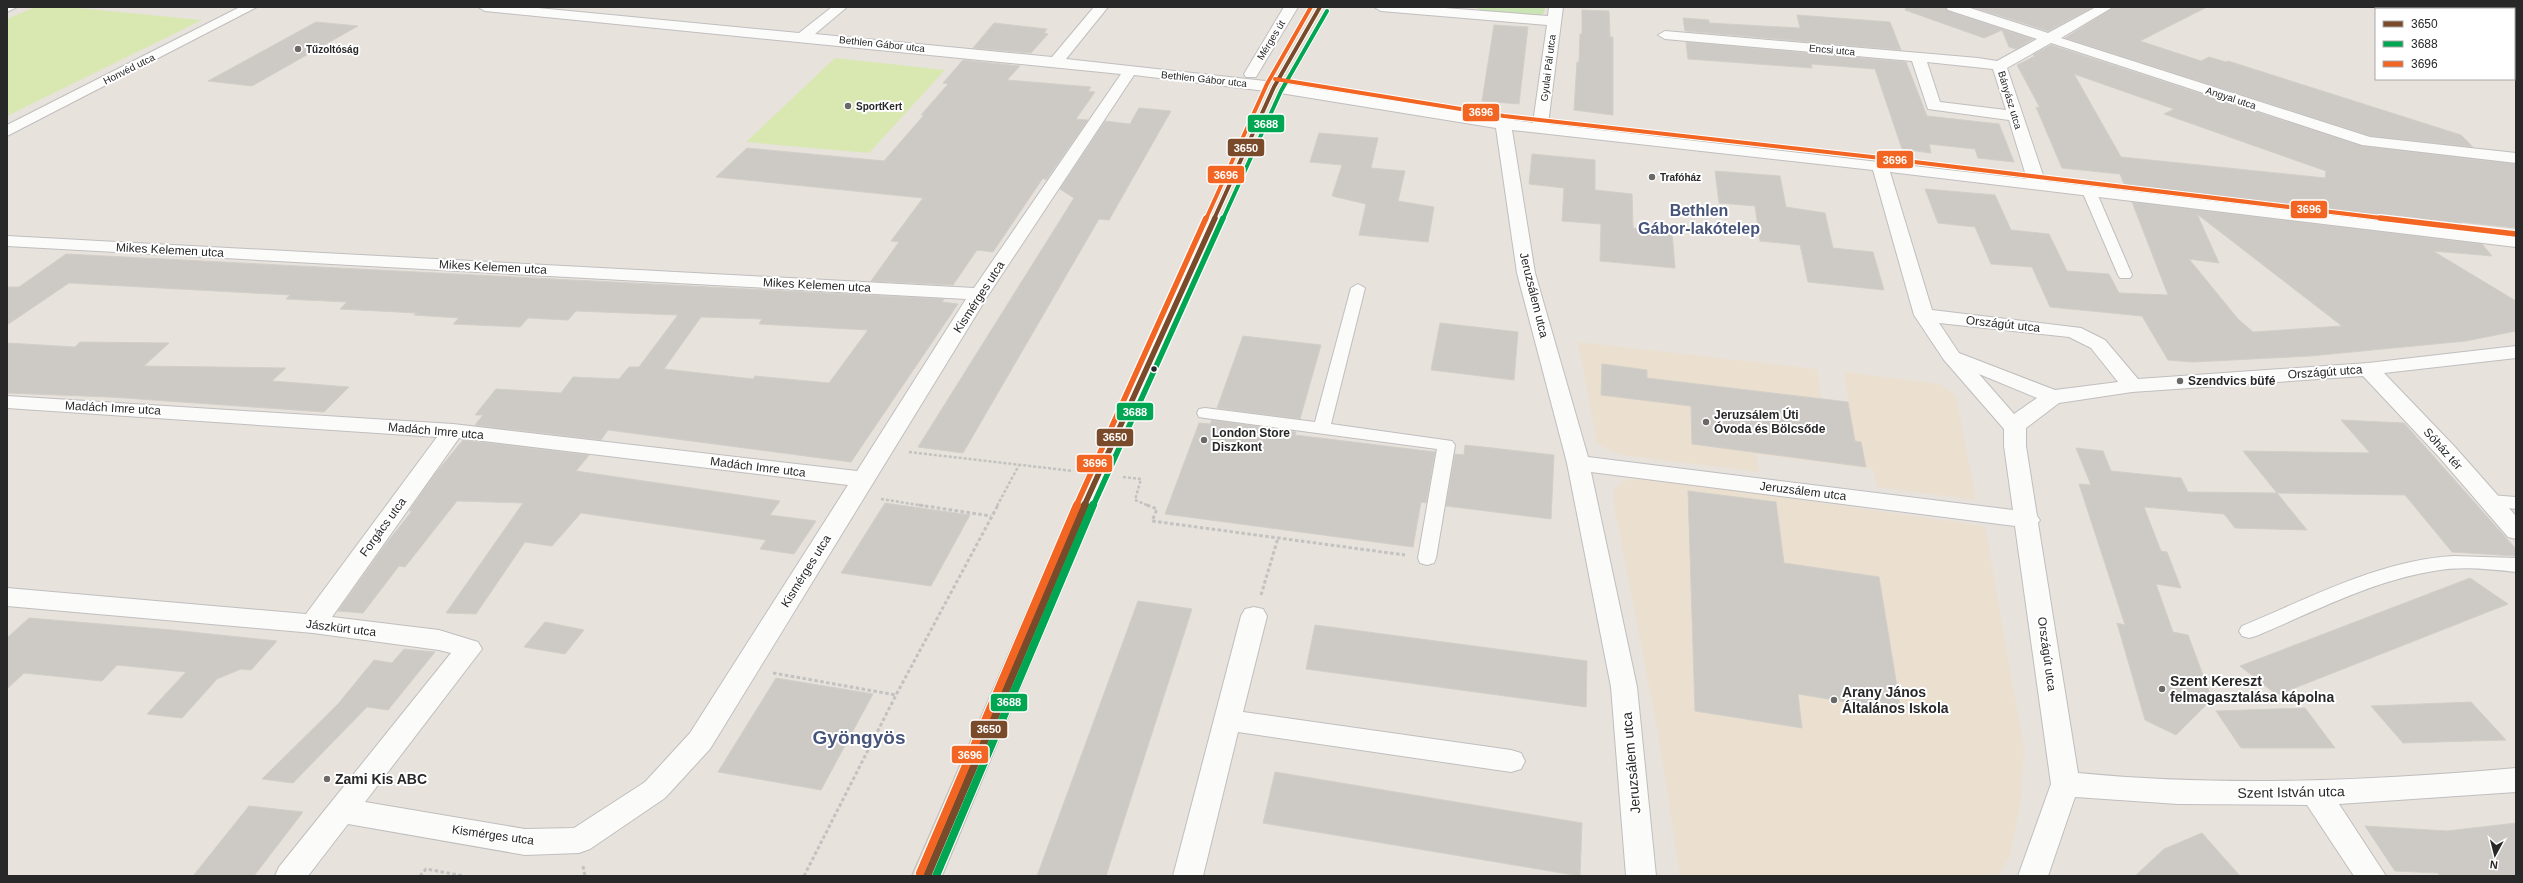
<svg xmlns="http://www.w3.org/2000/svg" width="2523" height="883" viewBox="0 0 2523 883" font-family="Helvetica,sans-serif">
<rect width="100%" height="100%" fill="#e7e2dc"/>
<g fill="#ebe0d0">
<path d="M 1578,342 L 1817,369 L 1821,399 L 1781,394 L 1852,427 L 1844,372 L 1940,384 L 1956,395 L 1976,500 L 1877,487 L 1873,469 L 1756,454 L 1759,472 L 1621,455 L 1597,444 Z"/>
<path d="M 1644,478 L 1985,526 L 2024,749 L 2021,800 L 2010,856 L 1998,876 L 1680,876 L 1658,733 L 1614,505 L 1614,490 L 1622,481 Z"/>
</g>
<path fill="#cbe4b3" d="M 1475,7 L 1545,7 L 1544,13 L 1538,16 L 1485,13 Z"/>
<g fill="#d8e8b0">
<path d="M 35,7 L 67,7 L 202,20 L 7,116 L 7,19 Z"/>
<path d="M 835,58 L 945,70 L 869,153 L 746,142 Z"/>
</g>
<g fill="#cdcac6" stroke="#d2cec8" fill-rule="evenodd">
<path d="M 1906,7 L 1945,7 L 1948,11 L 2033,39 L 2016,49 L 2009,47 L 2002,30 L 1984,38 L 1905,10 Z"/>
<path d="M 1972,7 L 2093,7 L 2048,31 Z"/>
<path d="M 2114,7 L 2207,7 L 2140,41 L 2201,61 L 2209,57 L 2226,62 L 2228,61 L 2461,135 L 2473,147 L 2370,136 L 2065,38 Z"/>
<path d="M 1582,10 L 1609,11 L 1610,37 L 1613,37 L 1613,115 L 1574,110 L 1577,62 L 1579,62 L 1580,34 L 1582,34 Z"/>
<path d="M 1797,15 L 1890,22 L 1901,50 L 1685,31 L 1683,18 L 1709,20 L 1709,23 L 1800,28 Z"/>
<path d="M 316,22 L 358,26 L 252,86 L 208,81 Z"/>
<path d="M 994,23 L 1047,29 L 1044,33 L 1048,34 L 1031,53 L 973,48 Z"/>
<path d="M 1494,25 L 1528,27 L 1519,104 L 1482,101 Z"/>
<path d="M 1686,42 L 1906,62 L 1927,116 L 1999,124 L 2014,162 L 1978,158 L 1975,149 L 1929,144 L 1931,153 L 1902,149 L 1875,69 L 1811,64 L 1812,68 L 1688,59 Z"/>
<path d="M 2051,45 L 2362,146 L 2516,164 L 2516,228 L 2460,222 L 2468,230 L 2126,189 L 2120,174 L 2062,168 L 2036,107 L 2040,108 L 2017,65 L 2035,56 L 2033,55 ZM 2074,74 L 2174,109 L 2164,114 L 2326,171 L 2325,178 L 2121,157 Z"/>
<path d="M 963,60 L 1020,66 L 1007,80 L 1091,87 L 1088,91 L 1095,92 L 1076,119 L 1088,120 L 1046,180 L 1043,178 L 993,252 L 977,250 L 953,285 L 871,281 L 899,242 L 891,241 L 923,198 L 716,177 L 747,148 L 884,161 L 924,115 L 921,115 L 948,84 L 943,83 Z"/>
<path d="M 1139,108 L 1171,111 L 1109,220 L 1099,219 L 963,453 L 918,447 L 1074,198 L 1060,189 L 1105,121 L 1130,124 Z"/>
<path d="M 1319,133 L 1378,138 L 1371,168 L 1405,171 L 1398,201 L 1434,207 L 1428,242 L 1359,235 L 1366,204 L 1332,196 L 1342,165 L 1310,162 Z"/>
<path d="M 1532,154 L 1595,160 L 1595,190 L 1632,194 L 1633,228 L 1672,232 L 1675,268 L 1600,261 L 1601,224 L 1562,221 L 1564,188 L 1529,184 Z"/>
<path d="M 1715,171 L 1780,176 L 1786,207 L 1825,213 L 1833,248 L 1873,252 L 1884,290 L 1808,282 L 1800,245 L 1760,241 L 1755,206 L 1719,203 Z"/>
<path d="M 1925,189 L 1995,195 L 2011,230 L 2049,234 L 2067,271 L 2109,274 L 2119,293 L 2168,295 L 2132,202 L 2482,244 L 2492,256 L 2433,251 L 2516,301 L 2516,331 L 2466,341 L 2310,356 L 2193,362 L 2168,360 L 2142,316 L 2050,307 L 2032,267 L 1991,264 L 1975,227 L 1938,223 ZM 2197,214 L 2342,326 L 2253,332 L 2238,319 L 2189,259 L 2219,263 Z"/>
<path d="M 66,254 L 944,299 L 942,302 L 958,304 L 851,462 L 608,430 L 601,440 L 475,425 L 483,415 L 475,415 L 496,389 L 561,393 L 573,377 L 619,379 L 629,367 L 639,367 L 678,315 L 576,311 L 568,320 L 528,318 L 520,327 L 453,324 L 459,318 L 414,315 L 417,313 L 340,309 L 347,302 L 286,299 L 290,295 L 69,283 L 7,325 L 7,287 L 19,287 ZM 701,317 L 762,319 L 759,324 L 868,330 L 829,383 L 755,376 L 753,379 L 664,369 Z"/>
<path d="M 1440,323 L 1518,332 L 1514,380 L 1431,370 Z"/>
<path d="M 1243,336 L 1321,345 L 1300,419 L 1217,408 Z"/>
<path d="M 80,342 L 169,343 L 144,366 L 286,368 L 272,381 L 349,387 L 324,412 L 110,397 L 7,393 L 7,343 L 75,347 Z"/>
<path d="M 1602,364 L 1647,370 L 1647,378 L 1848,402 L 1855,441 L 1861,442 L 1866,467 L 1692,444 L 1691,406 L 1601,395 Z"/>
<path d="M 1212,420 L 1296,432 L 1295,435 L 1435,452 L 1426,503 L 1421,502 L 1413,547 L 1165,514 L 1199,423 L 1210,424 Z"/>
<path d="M 2341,420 L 2404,423 L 2516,549 L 2516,556 L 2452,552 L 2405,495 L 2277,493 L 2243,451 L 2370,453 Z"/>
<path d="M 463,440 L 589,455 L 576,471 L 780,501 L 770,515 L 816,521 L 794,554 L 760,549 L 766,540 L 581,513 L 552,546 L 525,542 L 476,614 L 446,613 L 523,503 L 457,501 L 405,567 L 399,566 L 363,613 L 338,611 L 385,545 L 412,511 L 409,511 L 434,475 Z"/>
<path d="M 1465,445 L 1554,455 L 1551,519 L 1446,506 L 1455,454 L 1464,455 Z"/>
<path d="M 2076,448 L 2103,451 L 2111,471 L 2181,478 L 2188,492 L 2277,493 L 2307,530 L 2235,528 L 2224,514 L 2144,507 L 2161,551 L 2167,552 L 2181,588 L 2156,584 L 2173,632 L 2188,635 L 2212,699 L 2176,735 L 2145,720 L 2117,623 L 2125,625 L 2079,484 L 2091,485 Z"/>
<path d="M 1688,491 L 1776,502 L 1784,563 L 1879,577 L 1901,711 L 1798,694 L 1802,728 L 1695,711 Z"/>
<path d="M 885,503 L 970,515 L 931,586 L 841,573 Z"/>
<path d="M 2470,578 L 2508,604 L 2277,695 L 2240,666 Z"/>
<path d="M 1138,601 L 1192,609 L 1106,876 L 1037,876 Z"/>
<path d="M 29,618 L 172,630 L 277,641 L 251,670 L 241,669 L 217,679 L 182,718 L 147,714 L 186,672 L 117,665 L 102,681 L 24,673 L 7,689 L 7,638 Z"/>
<path d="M 545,622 L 584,630 L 565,654 L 524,647 Z"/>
<path d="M 1315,625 L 1587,661 L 1586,707 L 1306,669 Z"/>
<path d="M 404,649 L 435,652 L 388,710 L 367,707 L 293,783 L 262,779 L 338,704 L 374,660 L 392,663 Z"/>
<path d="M 776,678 L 873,694 L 821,790 L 718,772 Z"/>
<path d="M 2471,702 L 2506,740 L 2403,743 L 2371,706 Z"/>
<path d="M 2305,708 L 2335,748 L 2241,748 L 2216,711 Z"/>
<path d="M 1275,772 L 1582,823 L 1580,876 L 1263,823 Z"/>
<path d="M 249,806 L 303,812 L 254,876 L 193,876 Z"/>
<path d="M 2516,823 L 2516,876 L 2440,876 L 2438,873 L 2395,871 L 2365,826 L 2447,831 Z"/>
<path d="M 2202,833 L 2240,876 L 2135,876 L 2164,849 Z"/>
</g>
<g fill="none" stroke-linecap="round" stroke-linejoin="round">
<g stroke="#c0bebe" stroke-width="2">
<g id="lane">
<path d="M 7,7 L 17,7 L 7,12 Z"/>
<path d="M 2089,187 L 2096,191 L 2132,275 L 2130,278 L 2120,278 L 2118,275 L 2082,191 Z"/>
<path d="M 1358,284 L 1365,288 L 1331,424 L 1452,441 L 1455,445 L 1436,558 L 1434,563 L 1427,565 L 1420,563 L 1418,558 L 1437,449 L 1205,418 L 1199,417 L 1197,413 L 1199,409 L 1205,408 L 1315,422 L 1351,288 Z"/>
<path d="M 2490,495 L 2516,497 L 2516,509 L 2484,505 L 2481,501 L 2484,497 Z"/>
<path d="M 2454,556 L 2516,558 L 2516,572 C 2489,569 2461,566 2434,571 C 2371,581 2314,612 2256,636 L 2249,638 L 2242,636 L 2239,631 L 2242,626 C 2310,598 2380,560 2454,556 Z"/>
</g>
</g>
<g stroke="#c0bebe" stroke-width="2">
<g id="street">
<path d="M 240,7 L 257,7 L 7,136 L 7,125 Z"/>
<path d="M 478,7 L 528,7 L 799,33 L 832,7 L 847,7 L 815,34 L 1052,57 L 1094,7 L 1108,7 L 1066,59 L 1274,82 L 1533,123 L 1547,25 L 1381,11 L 1374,7 L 1432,7 L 1548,16 L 1549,7 L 1563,7 L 1548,124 L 2027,179 L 2009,120 L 1928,109 L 1912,61 L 1665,39 L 1658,35 L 1665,31 L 1978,58 L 1997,61 L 2037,39 L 1948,10 L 1946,7 L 1967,7 L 2048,33 L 2096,7 L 2113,7 L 2061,38 L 2370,137 L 2516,153 L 2516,163 L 2362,145 L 2051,43 L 2007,68 L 2045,181 L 2516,237 L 2516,247 L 1890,172 L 1932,310 L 2081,328 L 2105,340 L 2138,379 L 2368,363 L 2516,346 L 2516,358 L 2384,373 L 2455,447 L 2516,516 L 2516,539 L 2508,537 L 2439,457 L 2363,376 L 2132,392 L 2059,403 L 2026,428 L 2026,446 L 2037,516 L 2040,520 L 2038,523 L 2078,773 C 2224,787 2370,781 2516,768 L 2516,792 L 2339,804 L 2386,876 L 2354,876 L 2307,805 L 2178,804 L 2075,797 L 2048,876 L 2018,876 L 2051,784 L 2015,526 L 1591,472 L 1637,687 L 1656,876 L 1626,876 L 1611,687 L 1567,463 L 1517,273 L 1496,128 L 1274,92 L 1134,75 L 989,294 L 710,749 L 665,798 L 590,849 L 579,853 L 525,855 L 348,824 L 308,876 L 275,876 L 279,867 L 451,653 L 439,650 L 313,633 L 7,606 L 7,588 L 306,614 L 437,437 L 7,408 L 7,396 L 453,424 L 857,471 L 966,299 L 7,246 L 7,236 L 974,288 L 1121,74 L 485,11 ZM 1927,62 L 1993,69 L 2006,110 L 1940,102 ZM 1512,130 L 1873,170 L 1914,315 L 1944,360 L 2004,429 L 2004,446 L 2013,510 L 1588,457 L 1535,273 ZM 1939,323 L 2069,337 L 2091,348 L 2118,382 L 2055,390 L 1959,353 ZM 1979,374 L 2037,398 L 2014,414 ZM 459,438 L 848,485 L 690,733 L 645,782 L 574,828 L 525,829 L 365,802 L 482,649 L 478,642 L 439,630 L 332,617 Z"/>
<path d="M 1284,7 L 1298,7 L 1256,77 L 1246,77 L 1244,74 Z"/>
<path d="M 1254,607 L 1263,609 L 1267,616 L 1243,712 L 1511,750 L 1521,753 L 1525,761 L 1521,769 L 1511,772 L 1238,732 L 1203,876 L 1173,876 L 1241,616 L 1245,609 Z"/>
</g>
</g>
<g stroke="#c0bebe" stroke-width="2">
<path id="secondary" d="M 2495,7 L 2509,7 L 2511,9 L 2497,9 Z"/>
</g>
<g stroke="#bfbdbb" stroke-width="2">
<path id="primary" d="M 1313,7 L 1327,7 L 1282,87 L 1109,474 L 942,876 L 912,876 L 1087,474 L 1266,87 Z"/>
</g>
<g stroke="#c3c2c1" stroke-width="2.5" stroke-dasharray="3 2" stroke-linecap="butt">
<path d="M 909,452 L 1073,471"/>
<path d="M 1123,477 L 1141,479 L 1135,500 L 1149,506"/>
<path d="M 881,499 L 925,506"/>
<path d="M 997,506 L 1019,465"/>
</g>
<g stroke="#c3c2c1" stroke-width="3" stroke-dasharray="3.5 2.5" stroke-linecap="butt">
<path d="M 919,505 L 991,516"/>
<path d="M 1147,505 L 1157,509 L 1152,521 L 1405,555"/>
<path d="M 1261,595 L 1278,538"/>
<path d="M 773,673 L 896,695"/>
<path d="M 583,866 L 585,876"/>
<path d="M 420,876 L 426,869 L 464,876"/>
<path d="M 804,876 L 896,695 L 998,505"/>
</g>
<use href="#lane" fill="#fbfbfa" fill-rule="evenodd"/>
<use href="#street" fill="#fbfbfa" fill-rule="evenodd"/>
<use href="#secondary" fill="#fbfbfa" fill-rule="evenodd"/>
<use href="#primary" fill="#e7dfd1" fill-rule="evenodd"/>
<g stroke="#fff" stroke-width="6">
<path id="bus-1-far2" d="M 1214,219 L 1274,87 L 1320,7"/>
</g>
<g stroke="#fff" stroke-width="8">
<path id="bus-1-far1" d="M 1084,506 L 1215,218"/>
</g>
<g stroke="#fff" stroke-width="10">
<path id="bus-1" d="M 927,876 L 1085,505"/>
</g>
<g stroke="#fff" stroke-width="6">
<path id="bus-2-far2" d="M 1223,219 L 1281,91 L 1327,11"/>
</g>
<g stroke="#fff" stroke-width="8">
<path id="bus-2-far1" d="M 1093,506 L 1223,218"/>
</g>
<g stroke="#fff" stroke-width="10">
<path id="bus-2" d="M 936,876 L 1093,505"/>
</g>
<g stroke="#fff" stroke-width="6">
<g id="bus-3-far2">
<path d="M 1275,79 L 1504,116 L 1881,158 L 2389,219"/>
<path d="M 1206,219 L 1267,84 L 1311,7"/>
</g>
</g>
<g stroke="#fff" stroke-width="8">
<g id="bus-3-far1">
<path d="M 2380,218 L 2516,234"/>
<path d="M 1076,506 L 1206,218"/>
</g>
</g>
<g stroke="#fff" stroke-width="10">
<path id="bus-3" d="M 920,873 L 1077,505"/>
</g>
<use href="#bus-1-far2" stroke="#7a4b2a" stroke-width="4"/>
<use href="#bus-1-far1" stroke="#7a4b2a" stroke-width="5.5"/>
<use href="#bus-1" stroke="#7a4b2a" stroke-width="8"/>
<use href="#bus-2-far2" stroke="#00a651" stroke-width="4"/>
<use href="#bus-2-far1" stroke="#00a651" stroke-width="5.5"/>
<use href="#bus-2" stroke="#00a651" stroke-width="8"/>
<use href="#bus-3-far2" stroke="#f26522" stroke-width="4"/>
<use href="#bus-3-far1" stroke="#f26522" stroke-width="5.5"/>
<use href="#bus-3" stroke="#f26522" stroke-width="8"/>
</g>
<g fill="#6b6967" stroke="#fff" stroke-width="1.5">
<circle cx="298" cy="49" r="4"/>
<circle cx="848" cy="106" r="4"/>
<circle cx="1652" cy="177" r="4"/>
<circle cx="2180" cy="381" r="4"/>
<circle cx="1706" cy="422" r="4"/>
<circle cx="1204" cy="440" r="4"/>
<circle cx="2162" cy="689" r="4"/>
<circle cx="1834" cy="700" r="4"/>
<circle cx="327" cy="779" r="4"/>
</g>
<circle fill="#282828" stroke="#fff" stroke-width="1.5" cx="1154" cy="369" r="3.5"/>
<g text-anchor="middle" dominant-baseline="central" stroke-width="4" stroke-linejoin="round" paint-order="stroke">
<g font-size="10" fill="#282828" stroke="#fff">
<text transform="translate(1271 40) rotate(-59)">Mérges út</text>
<text transform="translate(882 44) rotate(6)">Bethlen Gábor utca</text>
<text transform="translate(1832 50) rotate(5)">Encsi utca</text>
<text transform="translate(1548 68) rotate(-83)">Gyulai Pál utca</text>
<text transform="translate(129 69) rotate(-27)">Honvéd utca</text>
<text transform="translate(1204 79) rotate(6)">Bethlen Gábor utca</text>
<text transform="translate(2231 98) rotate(18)">Angyal utca</text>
<text transform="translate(2010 100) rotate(73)">Bányász utca</text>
</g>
<g font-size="10" font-weight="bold" fill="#282828" stroke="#fff" text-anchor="start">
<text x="306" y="49">Tűzoltóság</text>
<text x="856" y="106">SportKert</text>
<text x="1660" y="177">Trafóház</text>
</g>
<g font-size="12" fill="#282828" stroke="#fff">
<text transform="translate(170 250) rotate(3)">Mikes Kelemen utca</text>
<text transform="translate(493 267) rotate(3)">Mikes Kelemen utca</text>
<text transform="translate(817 285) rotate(3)">Mikes Kelemen utca</text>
<text transform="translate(1534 295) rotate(76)">Jeruzsálem utca</text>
<text transform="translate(979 297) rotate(-57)">Kismérges utca</text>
<text transform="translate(2003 324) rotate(6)">Országút utca</text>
<text transform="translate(2325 372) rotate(-4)">Országút utca</text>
<text transform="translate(113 408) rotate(3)">Madách Imre utca</text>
<text transform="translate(436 431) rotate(5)">Madách Imre utca</text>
<text transform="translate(2443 449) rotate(48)">Sóház tér</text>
<text transform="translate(758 467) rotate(7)">Madách Imre utca</text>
<text transform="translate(1803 491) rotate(7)">Jeruzsálem utca</text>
<text transform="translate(383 527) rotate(-54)">Forgács utca</text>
<text transform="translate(806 571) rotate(-58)">Kismérges utca</text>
<text transform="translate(341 628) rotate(7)">Jászkürt utca</text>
<text transform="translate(2047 654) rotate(82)">Országút utca</text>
<text transform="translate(493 835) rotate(8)">Kismérges utca</text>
</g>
<g font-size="12" font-weight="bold" fill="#282828" stroke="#fff" text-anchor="start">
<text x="2188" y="381">Szendvics büfé</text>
<text x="1714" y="415">Jeruzsálem Úti<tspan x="1714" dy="14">Óvoda és Bölcsőde</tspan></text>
<text x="1212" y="433">London Store<tspan x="1212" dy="14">Diszkont</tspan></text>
</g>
<g font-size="14" font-weight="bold" fill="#282828" stroke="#fff" text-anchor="start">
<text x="2170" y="681">Szent Kereszt<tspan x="2170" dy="16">felmagasztalása kápolna</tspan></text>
<text x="1842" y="692">Arany János<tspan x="1842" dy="16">Általános Iskola</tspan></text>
<text x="335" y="779">Zami Kis ABC</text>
</g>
<g font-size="14" fill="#282828" stroke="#fff">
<text transform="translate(1631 763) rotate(-95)">Jeruzsálem utca</text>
<text transform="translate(2291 792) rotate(-1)">Szent István utca</text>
</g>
<g font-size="16" font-weight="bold" fill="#47547a" stroke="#fff">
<text x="1699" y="210">Bethlen<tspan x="1699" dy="18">Gábor-lakótelep</tspan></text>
</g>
<g font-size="19" font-weight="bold" fill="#47547a" stroke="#fff">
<text x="859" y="737">Gyöngyös</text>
</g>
</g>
<g stroke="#fff" stroke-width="1.5">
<rect x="1462" y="103" width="38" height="19" rx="4" fill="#f26522"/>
<rect x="1247" y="114" width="38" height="19" rx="4" fill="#00a651"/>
<rect x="1227" y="138" width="38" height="19" rx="4" fill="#7a4b2a"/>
<rect x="1876" y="150" width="38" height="19" rx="4" fill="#f26522"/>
<rect x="1207" y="165" width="38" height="19" rx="4" fill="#f26522"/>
<rect x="2290" y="200" width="38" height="19" rx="4" fill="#f26522"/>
<rect x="1116" y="402" width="38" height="19" rx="4" fill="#00a651"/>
<rect x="1096" y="428" width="38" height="19" rx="4" fill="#7a4b2a"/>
<rect x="1076" y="454" width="37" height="19" rx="4" fill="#f26522"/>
<rect x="990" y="693" width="38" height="19" rx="4" fill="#00a651"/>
<rect x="970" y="720" width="38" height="19" rx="4" fill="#7a4b2a"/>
<rect x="951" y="745" width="38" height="19" rx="4" fill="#f26522"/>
</g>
<g font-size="11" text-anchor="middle" font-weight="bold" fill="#fff">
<text x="1481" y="116">3696</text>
<text x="1266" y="128">3688</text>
<text x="1246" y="152">3650</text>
<text x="1895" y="164">3696</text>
<text x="1226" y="179">3696</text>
<text x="2309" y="213">3696</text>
<text x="1135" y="416">3688</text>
<text x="1115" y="441">3650</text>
<text x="1095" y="467">3696</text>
<text x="1009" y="706">3688</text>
<text x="989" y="733">3650</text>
<text x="970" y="759">3696</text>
</g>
<rect width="2523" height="883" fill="none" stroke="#282828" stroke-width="16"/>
<rect x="2375" y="8" width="140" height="72" fill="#ffffff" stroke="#a9a9a9"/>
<rect x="2383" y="21" width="20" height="6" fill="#7a4b2a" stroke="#a9a9a9"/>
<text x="2411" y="28" font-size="12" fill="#282828">3650</text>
<rect x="2383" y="41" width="20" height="6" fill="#00a651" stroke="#a9a9a9"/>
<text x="2411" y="48" font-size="12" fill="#282828">3688</text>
<rect x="2383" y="61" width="20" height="6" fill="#f26522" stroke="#a9a9a9"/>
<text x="2411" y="68" font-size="12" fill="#282828">3696</text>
<g transform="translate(2495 855) rotate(187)" stroke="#ffffff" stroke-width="3" paint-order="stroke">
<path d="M0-3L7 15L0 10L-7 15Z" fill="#282828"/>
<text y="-6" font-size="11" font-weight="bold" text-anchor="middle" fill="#282828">N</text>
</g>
</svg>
